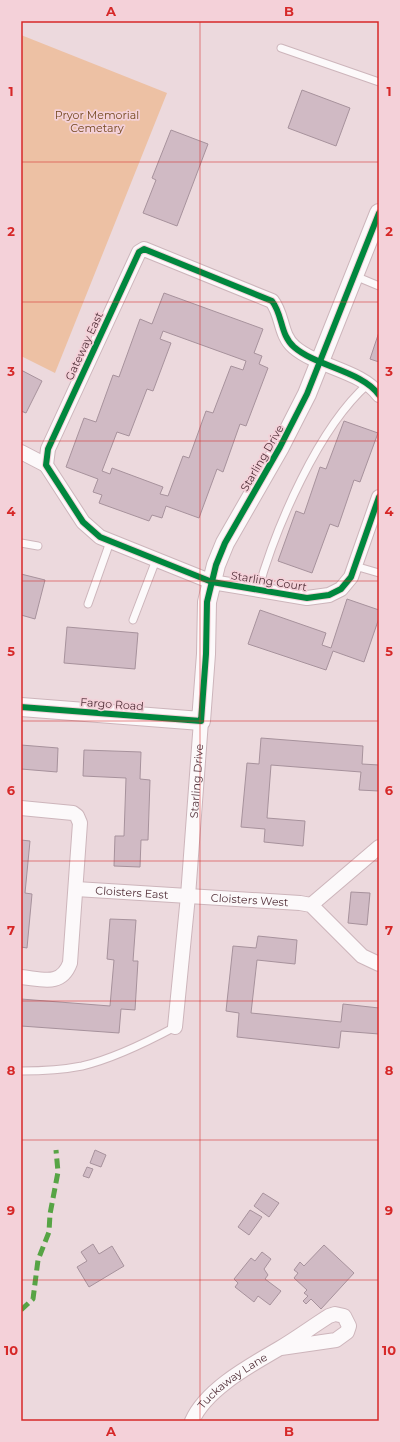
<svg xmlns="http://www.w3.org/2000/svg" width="400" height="1442" viewBox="0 0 400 1442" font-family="Montserrat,sans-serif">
<rect width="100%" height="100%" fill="#ecd9dd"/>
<path fill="#edc1a4" d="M 21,35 L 167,93 L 55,373 L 21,356 Z"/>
<g fill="#d0bac4" stroke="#a7929c" fill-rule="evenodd">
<path d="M 302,90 L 350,108 L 336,146 L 288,128 Z"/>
<path d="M 171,130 L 208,144 L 177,226 L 143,213 L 156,180 L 152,178 Z"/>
<path d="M 164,293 L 263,329 L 254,353 L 262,356 L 259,364 L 268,368 L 246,426 L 240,424 L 223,472 L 217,469 L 199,518 L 166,506 L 162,518 L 152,515 L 149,521 L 99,503 L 102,495 L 93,492 L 98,479 L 66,467 L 84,418 L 96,422 L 113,375 L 119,377 L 140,319 L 152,324 ZM 163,331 L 246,361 L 243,370 L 231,366 L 213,413 L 206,411 L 189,458 L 183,456 L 168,496 L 160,494 L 163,487 L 112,468 L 110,474 L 102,471 L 117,432 L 129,436 L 147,389 L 153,391 L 171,343 L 160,339 Z"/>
<path d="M 379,332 L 379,362 L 370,359 Z"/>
<path d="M 21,370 L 42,381 L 26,413 L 21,411 Z"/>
<path d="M 344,421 L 378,433 L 360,482 L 354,480 L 338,527 L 330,524 L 312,573 L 278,561 L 296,511 L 304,514 L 320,467 L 326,469 Z"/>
<path d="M 21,574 L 45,580 L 35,619 L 21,615 Z"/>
<path d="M 347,599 L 379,610 L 379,618 L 364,662 L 333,651 L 326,670 L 248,644 L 260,610 L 326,633 L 322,645 L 331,648 Z"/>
<path d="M 67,627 L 138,633 L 135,669 L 64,663 Z"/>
<path d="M 261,738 L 363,746 L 362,764 L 379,765 L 379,791 L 359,790 L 361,772 L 271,765 L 267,818 L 305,821 L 303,846 L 264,842 L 265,829 L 241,827 L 247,763 L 259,764 Z"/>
<path d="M 21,745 L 58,748 L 57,772 L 21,769 Z"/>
<path d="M 84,750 L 141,752 L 140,779 L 150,780 L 148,840 L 141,840 L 140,867 L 114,866 L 115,836 L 124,836 L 126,778 L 83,776 Z"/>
<path d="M 21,840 L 30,841 L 25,893 L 32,894 L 27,948 L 21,947 Z"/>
<path d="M 351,892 L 370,893 L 367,925 L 348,923 Z"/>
<path d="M 110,919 L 136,920 L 133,961 L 138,961 L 135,1010 L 121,1009 L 119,1033 L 21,1026 L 21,999 L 110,1006 L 114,960 L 107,959 Z"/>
<path d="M 258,936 L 297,940 L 295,964 L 257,960 L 251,1013 L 341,1022 L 343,1004 L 379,1008 L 379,1034 L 341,1031 L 339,1048 L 237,1037 L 239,1013 L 226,1011 L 233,946 L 256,948 Z"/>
<path d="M 95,1150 L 106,1155 L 101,1167 L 90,1163 Z"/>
<path d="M 87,1167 L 93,1169 L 89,1178 L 83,1176 Z"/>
<path d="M 263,1193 L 279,1203 L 269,1217 L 254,1206 Z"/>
<path d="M 250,1210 L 262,1217 L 249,1235 L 238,1227 Z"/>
<path d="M 93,1244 L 99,1254 L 112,1246 L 124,1266 L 89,1287 L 77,1267 L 87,1261 L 81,1252 Z"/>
<path d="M 324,1245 L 354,1273 L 321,1309 L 311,1299 L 306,1304 L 303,1301 L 308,1296 L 304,1293 L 307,1290 L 294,1278 L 298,1273 L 294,1270 L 300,1262 L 304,1266 Z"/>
<path d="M 262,1252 L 271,1259 L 264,1269 L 268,1275 L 265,1279 L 281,1291 L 270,1305 L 258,1296 L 254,1302 L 235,1287 L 238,1283 L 234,1279 L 251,1258 L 255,1261 Z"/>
</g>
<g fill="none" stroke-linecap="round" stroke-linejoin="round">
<g stroke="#cdb5bb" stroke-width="9">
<g id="service">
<path d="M 281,48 L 379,82"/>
<path d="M 355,276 L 379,286"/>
<path d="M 21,543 L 38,546"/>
<path d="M 355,566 L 379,573"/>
<path d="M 258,590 C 276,527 318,428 368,384"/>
<path d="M 88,604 L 110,542"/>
<path d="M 133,620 L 156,560"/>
<path d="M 21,1071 C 41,1071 62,1070 82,1066 C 112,1059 147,1042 175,1027"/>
</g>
</g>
<g stroke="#cdb5bb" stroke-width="16">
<g id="minor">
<path d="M 379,395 C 362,371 317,367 294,347 C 280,335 283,315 272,301 L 144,249 L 139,252 L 48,449 L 46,465 L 83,522 L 100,537 L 212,582 L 307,598 L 329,595 L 341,589 L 351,577 L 379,497"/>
<path d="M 21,452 L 46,465"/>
<path d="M 21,808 L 73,813 L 77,816 L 80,823 L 70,963 C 61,987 42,979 21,977"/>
<path id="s1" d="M 76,889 L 300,903 L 311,905 L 362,956 L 379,964"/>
<path d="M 311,905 L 379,847"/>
<path id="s2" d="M 175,1027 L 188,896 L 201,721"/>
<path id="s3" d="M 192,1421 C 206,1389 251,1365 280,1348 C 297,1338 313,1326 329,1316 L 335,1314 L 344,1316 L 349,1326 L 347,1332 L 336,1340 L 281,1348"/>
</g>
</g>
<g stroke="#cdb5bb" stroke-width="20">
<path id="tertiary" d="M 21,707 L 201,721 L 206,654 L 207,602 L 216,565 L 225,543 L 280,447 L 307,394 L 379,213"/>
</g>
<use href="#service" stroke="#fcf9fa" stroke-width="7"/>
<use href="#minor" stroke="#fcf9fa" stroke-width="14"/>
<use href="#tertiary" stroke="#fcf9fa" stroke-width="18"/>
<path stroke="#57a445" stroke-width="5" stroke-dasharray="10 5" stroke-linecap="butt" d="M 21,1310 L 33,1299 L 38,1260 L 49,1232 L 50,1214 L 58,1172 L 56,1150"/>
<g stroke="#f4d1d9" stroke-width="8">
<g id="cycleway">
<path d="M 379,395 C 362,371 317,367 294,347 C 280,335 283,315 272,301 L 144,249 L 139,252 L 48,449 L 46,465 L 83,522 L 100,537 L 212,582 L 307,598 L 329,595 L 341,589 L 351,577 L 379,497"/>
<path d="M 21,707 L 201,721 L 206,654 L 207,602 L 216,565 L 225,543 L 280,447 L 307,394 L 379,213"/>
</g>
</g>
<use href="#cycleway" stroke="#00873e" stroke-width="6"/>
</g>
<path fill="none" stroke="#d62828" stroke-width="1" stroke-opacity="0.55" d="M 200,21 L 200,1421M 21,162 L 379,162M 21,302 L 379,302M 21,441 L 379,441M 21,581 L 379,581M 21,721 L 379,721M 21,861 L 379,861M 21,1001 L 379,1001M 21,1140 L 379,1140M 21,1280 L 379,1280"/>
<g text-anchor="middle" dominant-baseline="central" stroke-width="3.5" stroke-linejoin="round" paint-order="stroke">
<g font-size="11" fill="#74491f" stroke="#f4d1d9">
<text x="97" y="115">Pryor Memorial<tspan x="97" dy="13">Cemetary</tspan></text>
</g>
<g font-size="11" fill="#523039" stroke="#f4d1d9">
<text transform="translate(84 346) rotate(-65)">Gateway East</text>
<text transform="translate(262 458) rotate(-60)">Starling Drive</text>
<text transform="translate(269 581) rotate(9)">Starling Court</text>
<text transform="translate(112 704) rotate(4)">Fargo Road</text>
<text stroke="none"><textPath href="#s2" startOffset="247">Starling Drive</textPath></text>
<text stroke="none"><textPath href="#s1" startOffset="56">Cloisters East</textPath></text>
<text stroke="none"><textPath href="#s1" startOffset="174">Cloisters West</textPath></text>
<text stroke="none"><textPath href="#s3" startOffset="58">Tuckaway Lane</textPath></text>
</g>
</g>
<rect width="400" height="1442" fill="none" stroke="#f4d1d9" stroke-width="44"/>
<rect x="22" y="22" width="356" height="1398" fill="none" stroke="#d62828" stroke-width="1.5"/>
<g font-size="13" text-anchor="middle" font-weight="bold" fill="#d62828">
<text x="111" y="16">A</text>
<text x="289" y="16">B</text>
<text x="11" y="96">1</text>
<text x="389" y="96">1</text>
<text x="11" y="236">2</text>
<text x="389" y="236">2</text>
<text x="11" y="376">3</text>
<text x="389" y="376">3</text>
<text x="11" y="516">4</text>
<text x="389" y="516">4</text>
<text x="11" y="656">5</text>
<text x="389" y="656">5</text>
<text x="11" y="795">6</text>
<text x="389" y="795">6</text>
<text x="11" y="935">7</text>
<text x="389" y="935">7</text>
<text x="11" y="1075">8</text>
<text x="389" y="1075">8</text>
<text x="11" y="1215">9</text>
<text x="389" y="1215">9</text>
<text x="11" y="1355">10</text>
<text x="389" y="1355">10</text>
<text x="111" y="1436">A</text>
<text x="289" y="1436">B</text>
</g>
</svg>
